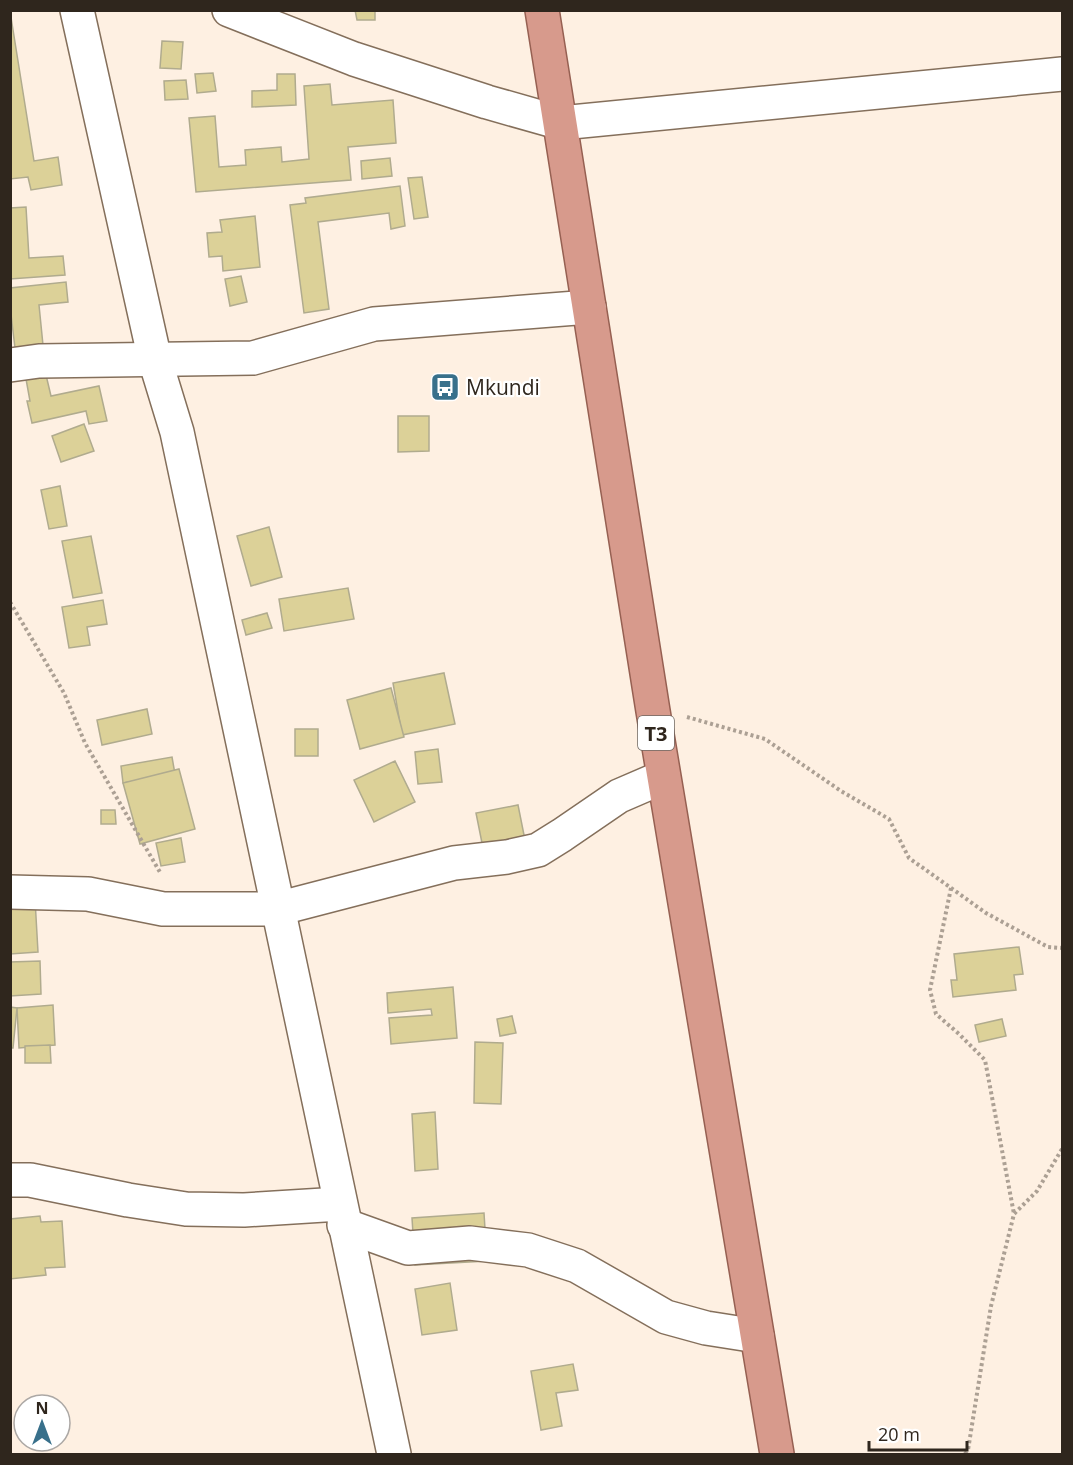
<svg xmlns="http://www.w3.org/2000/svg" width="1073" height="1465" viewBox="0 0 1073 1465" font-family="'Open Sans',sans-serif">
<rect width="100%" height="100%" fill="#fef0e2"/>
<g fill="#dcd198" stroke="#b0ab8e" stroke-width="1.5">
<path d="M 355,10 L 375,10 L 375,20 L 357,20 Z"/>
<path d="M 10,11 L 34,161 L 58,157 L 62,185 L 31,190 L 28,177 L 10,179 Z"/>
<path d="M 162,41 L 183,42 L 181,69 L 160,68 Z"/>
<path d="M 213,73 L 216,91 L 197,93 L 195,74 Z"/>
<path d="M 277,74 L 295,74 L 296,105 L 252,107 L 252,91 L 277,90 Z"/>
<path d="M 186,80 L 188,99 L 165,100 L 164,81 Z"/>
<path d="M 330,84 L 332,105 L 393,100 L 396,143 L 348,147 L 351,180 L 196,192 L 189,118 L 215,116 L 219,167 L 246,165 L 245,150 L 281,147 L 282,162 L 309,159 L 304,86 Z"/>
<path d="M 390,158 L 392,176 L 362,179 L 361,161 Z"/>
<path d="M 422,177 L 428,217 L 414,219 L 408,178 Z"/>
<path d="M 400,186 L 405,226 L 391,229 L 389,213 L 318,222 L 329,309 L 304,313 L 290,205 L 306,203 L 305,198 Z"/>
<path d="M 26,207 L 29,258 L 63,256 L 65,275 L 10,279 L 10,208 Z"/>
<path d="M 255,216 L 260,267 L 223,271 L 222,256 L 209,257 L 207,233 L 222,232 L 220,220 Z"/>
<path d="M 241,276 L 247,302 L 230,306 L 225,279 Z"/>
<path d="M 66,282 L 68,302 L 39,305 L 43,345 L 15,348 L 10,306 L 10,288 Z"/>
<path d="M 46,375 L 51,396 L 99,386 L 107,421 L 89,424 L 86,411 L 32,423 L 27,401 L 30,401 L 26,379 Z"/>
<path d="M 398,416 L 429,416 L 429,451 L 398,452 Z"/>
<path d="M 84,424 L 94,451 L 61,462 L 52,436 Z"/>
<path d="M 60,486 L 67,526 L 49,529 L 41,490 Z"/>
<path d="M 269,527 L 282,577 L 251,586 L 237,536 Z"/>
<path d="M 91,536 L 102,593 L 73,598 L 62,541 Z"/>
<path d="M 348,588 L 354,619 L 284,631 L 279,599 Z"/>
<path d="M 103,600 L 107,624 L 87,627 L 90,645 L 69,648 L 62,607 Z"/>
<path d="M 267,613 L 272,628 L 246,635 L 242,620 Z"/>
<path d="M 444,673 L 455,724 L 402,735 L 393,683 Z"/>
<path d="M 391,688 L 404,737 L 360,749 L 347,700 Z"/>
<path d="M 147,709 L 152,734 L 102,745 L 97,720 Z"/>
<rect x="295" y="729" width="23" height="27"/>
<path d="M 438,749 L 442,782 L 418,784 L 415,752 Z"/>
<path d="M 172,757 L 175,774 L 123,783 L 121,766 Z"/>
<path d="M 395,761 L 415,802 L 374,822 L 354,780 Z"/>
<path d="M 179,769 L 195,829 L 140,844 L 123,783 Z"/>
<path d="M 518,805 L 525,840 L 483,848 L 476,813 Z"/>
<path d="M 101,810 L 115,810 L 116,824 L 101,824 Z"/>
<path d="M 181,838 L 185,862 L 161,866 L 156,843 Z"/>
<path d="M 35,899 L 38,952 L 10,954 L 10,901 Z"/>
<path d="M 1019,947 L 1023,974 L 1014,975 L 1016,990 L 953,997 L 951,980 L 957,980 L 954,954 Z"/>
<path d="M 40,961 L 41,994 L 10,996 L 10,962 Z"/>
<path d="M 453,987 L 457,1038 L 391,1044 L 389,1018 L 432,1015 L 431,1009 L 388,1013 L 387,993 Z"/>
<path d="M 53,1005 L 55,1045 L 19,1048 L 17,1008 Z"/>
<path d="M 10,1007 L 17,1008 L 13,1048 L 10,1048 Z"/>
<path d="M 512,1016 L 516,1033 L 500,1036 L 497,1019 Z"/>
<path d="M 1002,1019 L 1006,1036 L 979,1042 L 975,1025 Z"/>
<path d="M 475,1042 L 503,1043 L 501,1104 L 474,1103 Z"/>
<path d="M 50,1045 L 51,1063 L 25,1063 L 25,1046 Z"/>
<path d="M 435,1112 L 438,1169 L 415,1171 L 412,1114 Z"/>
<path d="M 484,1213 L 487,1261 L 415,1265 L 412,1218 Z"/>
<path d="M 40,1216 L 41,1222 L 62,1221 L 65,1267 L 45,1268 L 46,1275 L 10,1279 L 10,1219 Z"/>
<path d="M 450,1283 L 457,1330 L 422,1335 L 415,1289 Z"/>
<path d="M 573,1364 L 578,1390 L 556,1393 L 562,1426 L 541,1430 L 531,1371 Z"/>
</g>
<g fill="none" stroke-linecap="round" stroke-linejoin="round">
<g stroke="#846f5b" stroke-width="36">
<g id="minor">
<path d="M 77,10 L 155,360 L 177,432 L 394,1454"/>
<path d="M 229,10 L 354,59 L 487,102 L 561,123 L 1062,74"/>
<path d="M 10,365 L 39,361 L 253,358 L 374,324 L 589,307"/>
<path d="M 10,892 L 88,894 L 163,909 L 277,909 L 454,863 L 507,857 L 538,850 L 562,835 L 619,796 L 663,777"/>
<path d="M 10,1180 L 30,1180 L 128,1200 L 186,1209 L 244,1210 L 340,1204"/>
<path d="M 344,1225 L 408,1248 L 470,1243 L 528,1250 L 577,1266 L 666,1317 L 706,1328 L 757,1336"/>
</g>
</g>
<g stroke="#966052" stroke-width="36">
<path id="trunk" d="M 542,10 L 653,711 L 777,1454"/>
</g>
<g stroke="#aca094" stroke-width="4" stroke-dasharray="3 3" stroke-linecap="butt">
<path d="M 10,602 L 64,693 L 85,743 L 161,874"/>
<path d="M 687,717 L 765,739 L 841,791 L 889,819 L 909,858 L 986,913 L 1048,947 L 1062,948"/>
<path d="M 951,888 L 930,990 L 936,1014 L 959,1034 L 985,1060 L 1014,1214"/>
<path d="M 965,1454 L 968,1450 L 991,1306 L 1014,1214 L 1037,1191 L 1062,1149"/>
</g>
<use href="#minor" stroke="#fff" stroke-width="33"/>
<use href="#trunk" stroke="#d79a8c" stroke-width="33"/>
</g>
<defs>
<g id="bus-square" transform="scale(1.5)"><rect x="-9" y="-9" width="18" height="18" rx="4" fill="#38708b" stroke="#fff"/><path d="M-5-6H5V4H4V6H2V4H-2V6H-4V4H-5ZM-3.5-4V0h7V-4ZM-3.5 1.2v1.5H-2V1.2ZM2 1.2v1.5H3.5V1.2Z" fill="#fff"/></g>
</defs>
<g fill-rule="evenodd">
<use href="#bus-square" x="445" y="387"/>
</g>
<g text-anchor="middle" dominant-baseline="central" stroke-width="4.5" stroke-linejoin="round" paint-order="stroke">
<rect fill="#fff" stroke="#6d6761" stroke-width="1.5" x="638" y="716" width="36" height="34" rx="4.5"/>
<g font-size="20" font-weight="bold" fill="#2f261d">
<text x="656" y="733">T3</text>
</g>
<g font-size="21" fill="#2f261d" stroke="#fff" text-anchor="start">
<text x="466" y="387">Mkundi</text>
</g>
</g>
<rect width="1073" height="1465" fill="none" stroke="#2f261d" stroke-width="24"/>
<g transform="translate(42 1423)"><circle r="28" fill="#ffffff" stroke="#aca8a5" stroke-width="1.5"/>
<path d="M0-4.5L10 22L0 15L-10 22Z" fill="#38708b"/>
<text y="-9" font-size="16" font-weight="bold" text-anchor="middle" fill="#2f261d">N</text>
</g>
<path d="M869 1441v9h98v-9" fill="none" stroke="#2f261d" stroke-width="3"/>
<text x="878" y="1441" font-size="18" fill="#2f261d" stroke="#ffffff" stroke-width="4.5" paint-order="stroke">20 m</text>
</svg>
